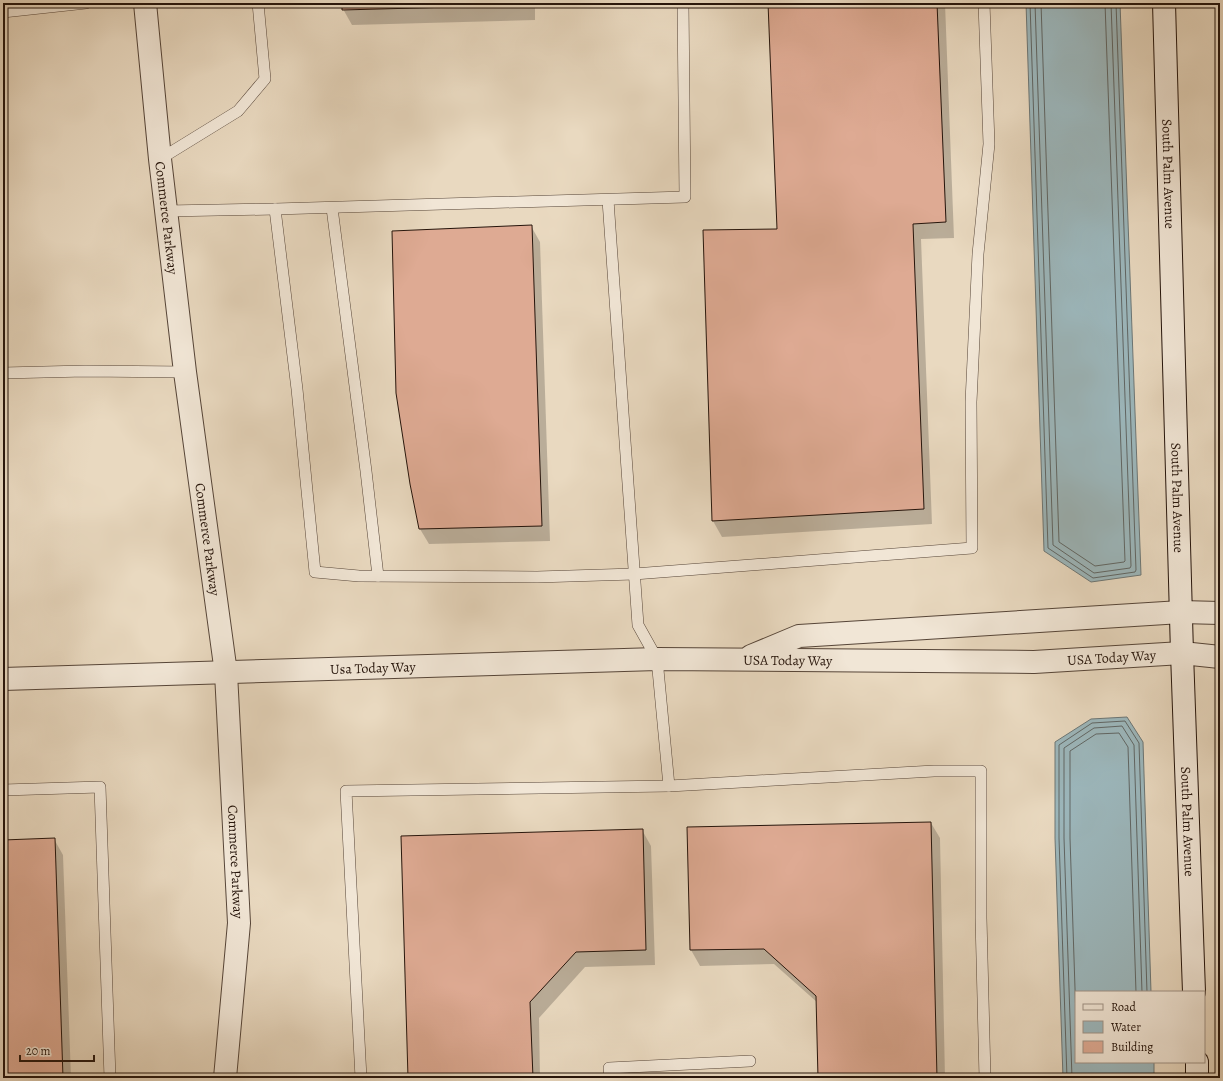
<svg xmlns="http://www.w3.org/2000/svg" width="1223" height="1081" viewBox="0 0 1223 1081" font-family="Alegreya,serif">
<rect width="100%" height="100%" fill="#e9d9c0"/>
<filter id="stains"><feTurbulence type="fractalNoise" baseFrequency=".005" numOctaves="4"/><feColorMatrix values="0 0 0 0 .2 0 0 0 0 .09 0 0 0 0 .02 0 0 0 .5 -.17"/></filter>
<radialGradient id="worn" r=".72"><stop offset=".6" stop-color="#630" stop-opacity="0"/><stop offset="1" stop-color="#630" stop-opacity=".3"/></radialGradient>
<g fill="#9cb7bc" stroke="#6c7675">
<path d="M 1026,3 L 1120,3 L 1141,575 L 1091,582 L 1044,551 Z"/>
<path d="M 1127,717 L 1143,742 L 1151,992 L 1076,992 L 1076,1062 L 1154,1062 L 1154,1078 L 1063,1078 L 1055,838 L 1055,742 L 1091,719 Z"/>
</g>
<g fill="#0003">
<path d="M 343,3 L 535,3 L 535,20 L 352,25 L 343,9 Z"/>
<path d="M 769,3 L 945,3 L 954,238 L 921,239 L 932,524 L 722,537 L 713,521 L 778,230 Z"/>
<path d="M 531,226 L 540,242 L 550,541 L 429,544 L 420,529 Z"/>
<path d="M 931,823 L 940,838 L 945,1078 L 819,1078 L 818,1003 L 774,964 L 700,966 L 691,950 L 688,828 Z"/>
<path d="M 642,830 L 651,846 L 655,965 L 585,967 L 539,1018 L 540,1078 L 409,1078 Z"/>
<path d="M 54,839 L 63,855 L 71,1078 L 3,1078 L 3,841 Z"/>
</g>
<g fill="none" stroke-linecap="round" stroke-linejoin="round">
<g stroke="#606664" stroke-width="1">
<path d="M 1030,3 L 1048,548 L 1093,578 L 1135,572 L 1136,570 L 1116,3"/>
<path d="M 1035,3 L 1053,545 L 1094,573 L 1130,568 L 1131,566 L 1111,3"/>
<path d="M 1041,3 L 1059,542 L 1095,566 L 1124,562 L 1125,561 L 1105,3"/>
<path d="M 1076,1018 L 1070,838 L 1070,751 L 1096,734 L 1119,733 L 1128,747 L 1136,992"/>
<path d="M 1067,1078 L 1059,838 L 1059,745 L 1092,723 L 1125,721 L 1139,743 L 1147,992"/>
<path d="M 1072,1078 L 1064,838 L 1064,748 L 1094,728 L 1122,726 L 1134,745 L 1142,992"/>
</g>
</g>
<g fill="#deaa93" stroke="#25140b">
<path d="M 342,3 L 527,3 L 527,5 L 342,10 Z"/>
<path d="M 768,3 L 937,3 L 946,222 L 913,224 L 924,509 L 712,521 L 703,230 L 777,229 Z"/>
<path d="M 532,225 L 542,526 L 419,529 L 410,484 L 396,393 L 392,231 Z"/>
<path d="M 931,822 L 937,1078 L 818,1078 L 816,996 L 764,949 L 690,950 L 687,827 Z"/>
<path d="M 643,829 L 646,950 L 576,952 L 530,1002 L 533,1078 L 408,1078 L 401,836 Z"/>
<path d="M 55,838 L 63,1078 L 3,1078 L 3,840 Z"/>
</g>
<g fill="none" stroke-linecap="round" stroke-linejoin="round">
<g stroke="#564538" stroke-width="12">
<g id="service">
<path d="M 3,12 L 86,3"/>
<path d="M 160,159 L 238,111 L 265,79 L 258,3"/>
<path d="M 608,200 L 638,625 L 657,659 L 669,786 L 934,771 L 981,771 L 981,918 L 985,1078"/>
<path d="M 332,208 L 366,471 L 378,576"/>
<path d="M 275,209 L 297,389 L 315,572 L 359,576 L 537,577 L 634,574 L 972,548 L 971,402 L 978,254 L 989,144 L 984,3"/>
<path d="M 167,211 L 275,209 L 685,197 L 683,3"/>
<path d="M 3,373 L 85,371 L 185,372"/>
<path d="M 3,790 L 100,787 L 110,1078"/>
<path d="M 361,1078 L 346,791 L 669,786"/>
<path d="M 610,1078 L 609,1068 L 750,1061"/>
</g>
</g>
<g stroke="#564538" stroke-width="24">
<g id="minor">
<path id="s1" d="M 145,3 L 160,159 L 185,372 L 226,673 L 239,923 L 225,1078"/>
<path d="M 751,656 L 799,636 L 1181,612 L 1220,613"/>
<path id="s2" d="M 3,679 L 657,659 L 1034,662 L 1182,653 L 1220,657"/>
</g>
</g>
<g stroke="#25140b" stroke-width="24">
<g id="secondary">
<path id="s3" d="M 1164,3 L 1182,653 L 1194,992"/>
<path d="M 1197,1062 L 1197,1078"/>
</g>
</g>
<use href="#service" stroke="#f1e6d6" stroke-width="11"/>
<use href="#minor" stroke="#f1e6d6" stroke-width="22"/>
<use href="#secondary" stroke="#f1e6d6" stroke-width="22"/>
</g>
<g text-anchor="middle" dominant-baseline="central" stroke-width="3" stroke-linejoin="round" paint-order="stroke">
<g font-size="14" fill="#25140b" stroke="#f1e6d6">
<text stroke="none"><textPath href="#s3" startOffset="171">South Palm Avenue</textPath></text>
<text stroke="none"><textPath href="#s1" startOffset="216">Commerce Parkway</textPath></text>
<text stroke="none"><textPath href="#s3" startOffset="495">South Palm Avenue</textPath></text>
<text stroke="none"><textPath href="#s1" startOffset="540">Commerce Parkway</textPath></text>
<text stroke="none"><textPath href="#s2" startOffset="1109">USA Today Way</textPath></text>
<text stroke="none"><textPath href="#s2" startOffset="785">USA Today Way</textPath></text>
<text stroke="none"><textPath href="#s2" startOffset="370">Usa Today Way</textPath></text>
<text stroke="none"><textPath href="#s3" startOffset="819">South Palm Avenue</textPath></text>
<text stroke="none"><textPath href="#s1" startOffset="864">Commerce Parkway</textPath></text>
</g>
</g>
<rect width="1223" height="1081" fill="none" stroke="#e9d9c0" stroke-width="16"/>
<rect x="4" y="4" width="1215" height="1073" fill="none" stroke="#25140b" stroke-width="2"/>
<rect x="8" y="8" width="1207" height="1065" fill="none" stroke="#25140b"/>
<rect x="1075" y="991" width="130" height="72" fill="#f1e6d6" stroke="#9f9285"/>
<rect x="1083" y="1004" width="20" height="6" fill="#f1e6d6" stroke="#9f9285"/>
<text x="1111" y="1011" font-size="12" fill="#25140b">Road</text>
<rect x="1083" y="1021" width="20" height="12" fill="#9cb7bc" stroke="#9f9285"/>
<text x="1111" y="1031" font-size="12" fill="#25140b">Water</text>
<rect x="1083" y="1041" width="20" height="12" fill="#deaa93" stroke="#9f9285"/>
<text x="1111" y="1051" font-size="12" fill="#25140b">Building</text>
<path d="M20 1055v6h74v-6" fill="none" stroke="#25140b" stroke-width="2"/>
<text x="26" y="1055" font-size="12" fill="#25140b" stroke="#f1e6d6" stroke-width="3" paint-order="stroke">20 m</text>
<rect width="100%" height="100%" filter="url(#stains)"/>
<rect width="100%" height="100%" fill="url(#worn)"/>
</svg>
